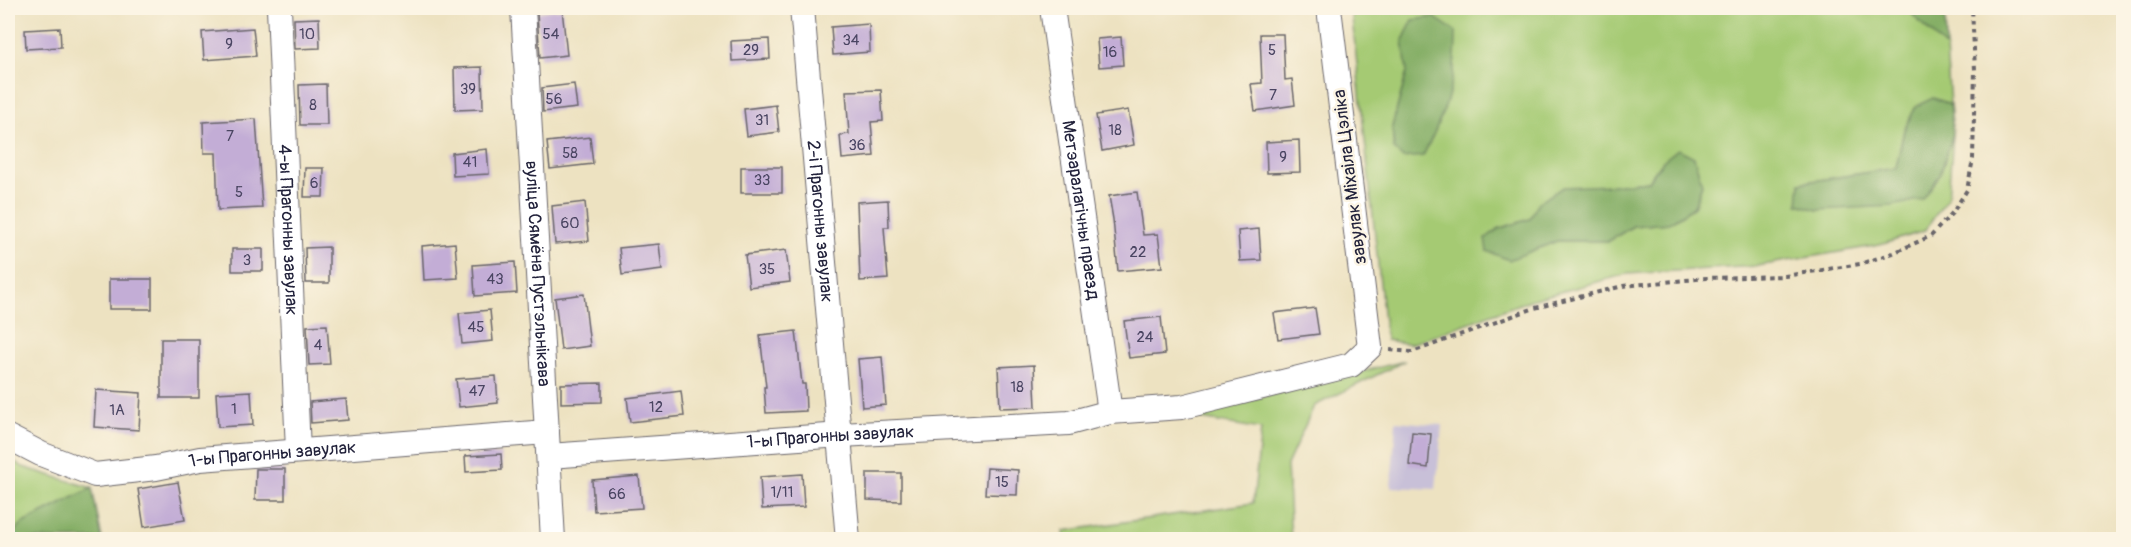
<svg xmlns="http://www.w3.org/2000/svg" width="2131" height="547" viewBox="0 0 2131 547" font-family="Pangolin,sans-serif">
<rect width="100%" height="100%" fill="#fcf5e5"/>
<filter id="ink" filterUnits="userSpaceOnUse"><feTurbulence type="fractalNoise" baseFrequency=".0167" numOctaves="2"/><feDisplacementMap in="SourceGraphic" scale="12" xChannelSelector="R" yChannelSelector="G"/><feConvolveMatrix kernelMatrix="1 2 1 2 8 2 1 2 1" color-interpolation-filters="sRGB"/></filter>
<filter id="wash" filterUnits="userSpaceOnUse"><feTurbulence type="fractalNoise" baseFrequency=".008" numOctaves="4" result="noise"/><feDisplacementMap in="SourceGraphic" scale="24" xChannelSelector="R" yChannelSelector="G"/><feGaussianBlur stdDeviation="1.35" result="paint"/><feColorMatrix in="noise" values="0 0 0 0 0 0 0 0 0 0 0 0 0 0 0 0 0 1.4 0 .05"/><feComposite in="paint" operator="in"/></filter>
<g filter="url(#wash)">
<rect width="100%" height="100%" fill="#ede2c1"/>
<path fill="#c8c0d8" d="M 1396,421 L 1442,425 L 1436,489 L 1391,487 Z"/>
<g fill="#a5ca73" stroke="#647657" stroke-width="1.5" fill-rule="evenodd">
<path d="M 1351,8 L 1906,8 L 1946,48 L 1950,104 L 1933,98 L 1904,130 L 1896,168 L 1800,183 L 1817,210 L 1853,206 L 1940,175 L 1953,134 L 1948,198 L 1924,231 L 1880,245 L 1758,266 L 1627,274 L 1530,300 L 1411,344 L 1386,340 ZM 1407,72 L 1394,149 L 1392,127 ZM 1663,161 L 1702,184 L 1694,207 L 1669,223 L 1633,226 L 1609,241 L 1557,241 L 1536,249 L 1498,229 L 1530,219 L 1613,185 L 1648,181 Z"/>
<path d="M 1405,361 L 1314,406 L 1287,465 L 1291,539 L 1065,540 L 1064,531 L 1253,503 L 1261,429 L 1184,416 Z"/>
<path d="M 8,457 L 23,467 L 92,488 L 23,523 L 8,537 Z"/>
</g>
<g fill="#84ae65" stroke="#536850" stroke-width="1.5">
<path d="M 1906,8 L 1945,8 L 1946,48 Z"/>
<path d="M 1434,17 L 1456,32 C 1456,84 1446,111 1423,156 L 1403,158 L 1394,149 L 1392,127 L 1407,72 L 1403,40 L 1413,20 Z"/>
<path d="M 1933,98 L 1950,104 L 1953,134 L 1940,175 L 1923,199 L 1892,206 L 1817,210 L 1798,204 L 1800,183 L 1896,168 L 1904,130 L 1916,106 Z"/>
<path d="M 1678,149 L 1694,157 L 1702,184 L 1694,207 L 1669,223 L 1633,226 L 1609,241 L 1557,241 L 1509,260 L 1487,251 L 1485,239 L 1498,229 L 1530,219 L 1538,203 L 1563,187 L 1613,185 L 1648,181 L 1663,161 Z"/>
<path d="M 92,488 L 102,539 L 8,539 L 8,537 L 23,523 Z"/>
</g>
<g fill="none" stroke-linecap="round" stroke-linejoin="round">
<path stroke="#56b2d4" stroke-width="6" d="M 8,532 L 18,540"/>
</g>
<g id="blocks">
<g fill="#c3add6">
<path d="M 562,9 L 567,55 L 540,58 L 537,12 Z"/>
<path d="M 319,18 L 320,48 L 295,49 L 294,19 Z"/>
<path d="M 869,24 L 870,52 L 833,55 L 831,27 Z"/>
<path d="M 60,28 L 61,47 L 26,49 L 25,30 Z"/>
<path d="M 253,28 L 256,56 L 204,60 L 202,32 Z"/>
<path d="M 1260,34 L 1283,34 L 1285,80 L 1292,79 L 1295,105 L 1255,111 L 1251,84 L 1262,83 Z"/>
<path d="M 1121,37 L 1123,65 L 1099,67 L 1097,39 Z"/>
<path d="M 769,39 L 770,59 L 732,61 L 731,41 Z"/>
<path d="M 482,67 L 483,109 L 455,110 L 454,68 Z"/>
<path d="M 326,84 L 327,125 L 300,125 L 299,85 Z"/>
<path d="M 574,84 L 577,108 L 543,112 L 542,88 Z"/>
<path d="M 881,90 L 883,121 L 871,122 L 874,156 L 842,159 L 840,135 L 849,134 L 846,91 Z"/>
<path d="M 776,105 L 779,132 L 747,136 L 744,109 Z"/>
<path d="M 1128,110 L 1134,145 L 1102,151 L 1096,115 Z"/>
<path d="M 256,119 L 262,208 L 218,210 L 216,153 L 204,153 L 203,122 Z"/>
<path d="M 590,137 L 593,164 L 550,169 L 547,142 Z"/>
<path d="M 1299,140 L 1300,172 L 1267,173 L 1266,142 Z"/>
<path d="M 487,149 L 489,174 L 453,176 L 452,153 Z"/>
<rect x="741" y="167" width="41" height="26"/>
<path d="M 305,168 L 324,168 L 323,197 L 304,197 Z"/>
<path d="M 1137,192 L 1143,235 L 1158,234 L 1162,267 L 1118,271 L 1113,219 L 1109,196 Z"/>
<path d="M 888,200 L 889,227 L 884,227 L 888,279 L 860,281 L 857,202 Z"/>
<path d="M 585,202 L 589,241 L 555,244 L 552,206 Z"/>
<path d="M 1259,229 L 1261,260 L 1240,261 L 1238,231 Z"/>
<path d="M 455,243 L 458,278 L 424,280 L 422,246 Z"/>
<path d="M 659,244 L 662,270 L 622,275 L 619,248 Z"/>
<path d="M 329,247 L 329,283 L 306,283 L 305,248 Z"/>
<rect x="232" y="249" width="31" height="22"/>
<path d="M 786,250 L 790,282 L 749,287 L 745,255 Z"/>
<path d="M 515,262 L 517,293 L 475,296 L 473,265 Z"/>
<rect x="109" y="279" width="43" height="30"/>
<path d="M 584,294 L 590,346 L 561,350 L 555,298 Z"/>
<path d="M 1315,308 L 1319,334 L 1278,339 L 1274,313 Z"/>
<path d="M 490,310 L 493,341 L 462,344 L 459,313 Z"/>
<path d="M 1161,317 L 1165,354 L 1129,358 L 1124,321 Z"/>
<path d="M 327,325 L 330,364 L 309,365 L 307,326 Z"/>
<path d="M 796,331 L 802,384 L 805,384 L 806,411 L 766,413 L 764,387 L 766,387 L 760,335 Z"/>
<rect x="161" y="339" width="38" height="59"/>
<path d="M 882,357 L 886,405 L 862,407 L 858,359 Z"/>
<path d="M 1034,365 L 1036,407 L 1000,408 L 998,367 Z"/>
<path d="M 496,376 L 498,403 L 459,407 L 456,379 Z"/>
<path d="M 602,383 L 602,402 L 561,403 L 561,384 Z"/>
<path d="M 96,390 L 141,393 L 139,430 L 94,427 Z"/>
<path d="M 251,391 L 253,425 L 218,427 L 216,393 Z"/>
<path d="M 681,391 L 684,416 L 630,422 L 627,398 Z"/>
<path d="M 346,399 L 348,420 L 311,423 L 310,402 Z"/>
<path d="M 1412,432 L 1431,434 L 1428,468 L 1409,465 Z"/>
<path d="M 501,454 L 502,470 L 466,472 L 465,456 Z"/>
<path d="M 987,468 L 1018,470 L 1017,495 L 985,494 Z"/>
<path d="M 256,469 L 285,469 L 285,500 L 255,500 Z"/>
<path d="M 867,473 L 901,473 L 901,501 L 867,500 Z"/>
<path d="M 802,474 L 804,507 L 762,509 L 760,477 Z"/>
<path d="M 639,476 L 642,508 L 594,511 L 592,480 Z"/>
<path d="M 178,482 L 185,520 L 144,527 L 138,489 Z"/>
</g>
</g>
</g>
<g filter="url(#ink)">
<use href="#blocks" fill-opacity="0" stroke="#69656a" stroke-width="1.5"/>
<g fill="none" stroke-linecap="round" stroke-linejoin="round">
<g stroke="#69656a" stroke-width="26">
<g id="street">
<path id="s1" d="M 279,8 L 298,451"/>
<path id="s2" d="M 523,8 L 553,540"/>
<path id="s3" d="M 802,8 L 848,540"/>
<path id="s4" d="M 1052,8 L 1110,412"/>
<path id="s5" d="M 8,437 L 41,454 L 95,475 L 156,468 L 200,459 L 547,432"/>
<path id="s6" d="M 549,456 L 841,435 L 1069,423 L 1110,412 L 1182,407 L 1351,365 L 1370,347 L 1329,8"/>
</g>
</g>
<path stroke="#69656a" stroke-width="4" stroke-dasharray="4.5 4.5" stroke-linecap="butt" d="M 1390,350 L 1412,352 L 1535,308 L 1623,286 L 1707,278 L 1785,276 L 1860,264 L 1893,253 L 1931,236 L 1953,212 L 1967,190 L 1973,159 L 1975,70 L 1972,8"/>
<use href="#street" stroke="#fff" stroke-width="24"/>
</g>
</g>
<g text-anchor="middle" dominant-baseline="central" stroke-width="5" stroke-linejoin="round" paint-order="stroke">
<g font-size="15" fill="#4a4562">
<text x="307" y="34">10</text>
<text x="551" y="34">54</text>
<text x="851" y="40">34</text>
<text x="229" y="44">9</text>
<text x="751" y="50">29</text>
<text x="1272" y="50">5</text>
<text x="1110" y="52">16</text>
<text x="468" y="89">39</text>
<text x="1273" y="95">7</text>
<text x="554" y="99">56</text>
<text x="313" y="105">8</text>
<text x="762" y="120">31</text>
<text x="1115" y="130">18</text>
<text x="230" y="136">7</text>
<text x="857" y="145">36</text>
<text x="570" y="153">58</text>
<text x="1283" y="157">9</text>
<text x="470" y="162">41</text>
<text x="762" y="180">33</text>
<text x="314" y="183">6</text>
<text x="239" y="192">5</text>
<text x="570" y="223">60</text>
<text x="1138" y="252">22</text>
<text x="247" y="260">3</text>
<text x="767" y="269">35</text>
<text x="495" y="279">43</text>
<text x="476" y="327">45</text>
<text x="1145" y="337">24</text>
<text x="318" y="345">4</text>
<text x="1017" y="387">18</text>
<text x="477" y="391">47</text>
<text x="656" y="407">12</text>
<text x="234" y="409">1</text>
<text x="117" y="410">1А</text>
<text x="1002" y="482">15</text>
<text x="782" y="492">1/11</text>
<text x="617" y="494">66</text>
</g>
<g font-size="18" fill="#22223b" stroke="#fcf5e5">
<text transform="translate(1350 177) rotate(-97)">завулак Міхаіла Цэліка</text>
<text stroke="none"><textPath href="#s4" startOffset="204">Метэаралагічны праезд</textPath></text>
<text stroke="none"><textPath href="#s3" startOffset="214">2-і Прагонны завулак</textPath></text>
<text stroke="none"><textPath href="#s1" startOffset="222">4-ы Прагонны завулак</textPath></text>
<text stroke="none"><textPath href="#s2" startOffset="266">вуліца Сямёна Пустэльнікава</textPath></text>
<text stroke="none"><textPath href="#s6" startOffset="282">1-ы Прагонны завулак</textPath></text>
<text stroke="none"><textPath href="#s5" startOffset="274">1-ы Прагонны завулак</textPath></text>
</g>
</g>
<rect width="2131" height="547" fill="none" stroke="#fcf5e5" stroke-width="30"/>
</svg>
